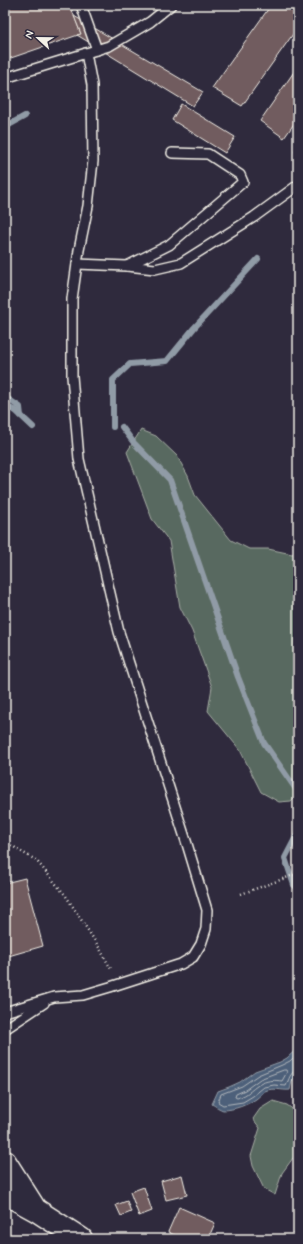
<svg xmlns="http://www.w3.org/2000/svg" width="303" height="1244" viewBox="0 0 303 1244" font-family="Mynerve,sans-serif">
<rect width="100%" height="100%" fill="#2f2a3d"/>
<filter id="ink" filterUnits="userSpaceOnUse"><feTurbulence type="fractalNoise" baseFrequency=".025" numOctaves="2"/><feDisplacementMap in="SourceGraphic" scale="8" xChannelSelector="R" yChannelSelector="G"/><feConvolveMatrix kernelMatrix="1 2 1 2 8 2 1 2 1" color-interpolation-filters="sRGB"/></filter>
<g filter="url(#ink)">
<g fill="#596960" stroke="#a6ada4">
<path d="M 141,430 L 156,436 L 177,456 L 188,476 L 195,495 L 231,540 L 249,549 L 268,549 L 292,554 L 298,552 L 298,794 L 291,801 L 279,802 L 261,792 L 240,750 L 208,711 L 212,687 L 192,631 L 180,607 L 169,541 L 152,519 L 127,452 Z"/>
<path d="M 273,1101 L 287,1105 L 295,1111 L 298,1111 L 298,1157 L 293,1158 L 282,1173 L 275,1195 L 264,1189 L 253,1166 L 251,1156 L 260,1128 L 253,1119 L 260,1109 Z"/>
</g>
<path fill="#4e617a" stroke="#909ba6" d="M 298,1048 L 298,1072 L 292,1081 L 290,1090 C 282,1091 273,1087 265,1091 C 262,1093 259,1097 256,1099 C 247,1105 234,1110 223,1110 C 220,1109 215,1106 212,1104 L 218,1091 L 229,1087 L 240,1082 L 255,1071 L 280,1062 L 287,1058 Z"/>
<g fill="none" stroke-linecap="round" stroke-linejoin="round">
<g stroke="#b2b7bc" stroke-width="1">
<path d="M 298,1053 L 290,1061 L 282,1065 L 258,1075 L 242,1086 L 221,1094 L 218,1102 L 223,1105 L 243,1102 L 253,1096 L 264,1087 L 274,1085 L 286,1086 C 289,1080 290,1071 298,1070"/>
<path d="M 284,1070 L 286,1070 L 287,1072 L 282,1081 C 275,1080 269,1080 262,1083 C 253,1087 249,1095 237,1098 L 235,1097 L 236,1094 L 245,1090 L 260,1079 Z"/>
</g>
<g stroke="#909ba6" stroke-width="6">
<path d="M 5,127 L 25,116"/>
<path d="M 297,151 L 298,149"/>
<path d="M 5,397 L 20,407 L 21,416"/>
<path d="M 5,406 L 16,411 L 33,427"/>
<path d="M 113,427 L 113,380 L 130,364 L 167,361 L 194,328 L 258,259"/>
<path d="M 122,427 L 134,443 L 170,480 L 238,677 L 264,743 L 298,792"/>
<path d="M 298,833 L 285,858 L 294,885 L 298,889"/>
</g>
</g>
<g fill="#715b5f" stroke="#f4f1e8">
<path d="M 5,5 L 70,5 L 81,34 L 5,60 Z"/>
<path d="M 271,5 L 298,5 L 298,27 L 242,106 L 212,88 Z"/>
<path d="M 74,16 L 203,92 L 193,106 L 77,35 L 81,34 Z"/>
<path d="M 298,66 L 298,118 L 284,138 L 260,121 Z"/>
<path d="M 181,104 L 235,137 L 225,153 L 172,120 Z"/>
<path d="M 25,878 L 43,946 L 5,957 L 5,883 Z"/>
<path d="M 182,1175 L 187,1195 L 166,1200 L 161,1181 Z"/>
<path d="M 144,1187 L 152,1211 L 139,1216 L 130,1192 Z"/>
<path d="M 127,1201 L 131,1212 L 121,1216 L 116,1205 Z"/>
<path d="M 179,1207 L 215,1223 L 208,1239 L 183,1239 L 168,1232 Z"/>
</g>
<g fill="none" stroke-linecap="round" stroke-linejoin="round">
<g stroke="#f4f1e8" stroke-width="12">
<g id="service">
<path d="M 81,5 L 97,50"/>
<path d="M 5,78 L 109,46 L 150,22 L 171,5"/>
<path d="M 77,264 L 127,266 L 155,269 L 181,263 L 254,217 L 298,185"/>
<path d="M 127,266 L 169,245 L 243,182 L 240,175 L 208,154 L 172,153"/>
<path d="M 5,1012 L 54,997 L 83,995 L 110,987 L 181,964 L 193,957 L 201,944 L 206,929 L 207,910 L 187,844 L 119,632 L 79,459 L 72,376 L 72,299 L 79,250 L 88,206 L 93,161 L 92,85 L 86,53"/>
<path d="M 5,1029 L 44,1003"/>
</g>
</g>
<g stroke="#f4f1e8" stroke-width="25">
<g id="primary">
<path d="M 5,1162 L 33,1206"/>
<path d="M 5,1193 L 36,1210 L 81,1239"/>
</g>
</g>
<g stroke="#f4f1e8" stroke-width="2.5" stroke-dasharray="1 3" stroke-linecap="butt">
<path d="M 5,840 L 18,850 L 36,860 L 66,896 L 100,949 L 112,971"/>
<path d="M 241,894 L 291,876 L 298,874"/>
</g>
<use href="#service" stroke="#2f2a3d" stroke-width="9"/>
<use href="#primary" stroke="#2f2a3d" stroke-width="22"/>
</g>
</g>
<rect width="303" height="1244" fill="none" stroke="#2f2a3d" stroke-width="20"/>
<rect x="10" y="10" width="283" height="1224" fill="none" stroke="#f4f1e8" stroke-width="1.5" filter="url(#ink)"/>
<g transform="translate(38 38) rotate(292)" stroke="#2f2a3d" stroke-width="3" paint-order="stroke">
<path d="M0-3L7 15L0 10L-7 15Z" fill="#f4f1e8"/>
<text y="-6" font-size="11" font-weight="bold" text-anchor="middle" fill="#f4f1e8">N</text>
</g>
</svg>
